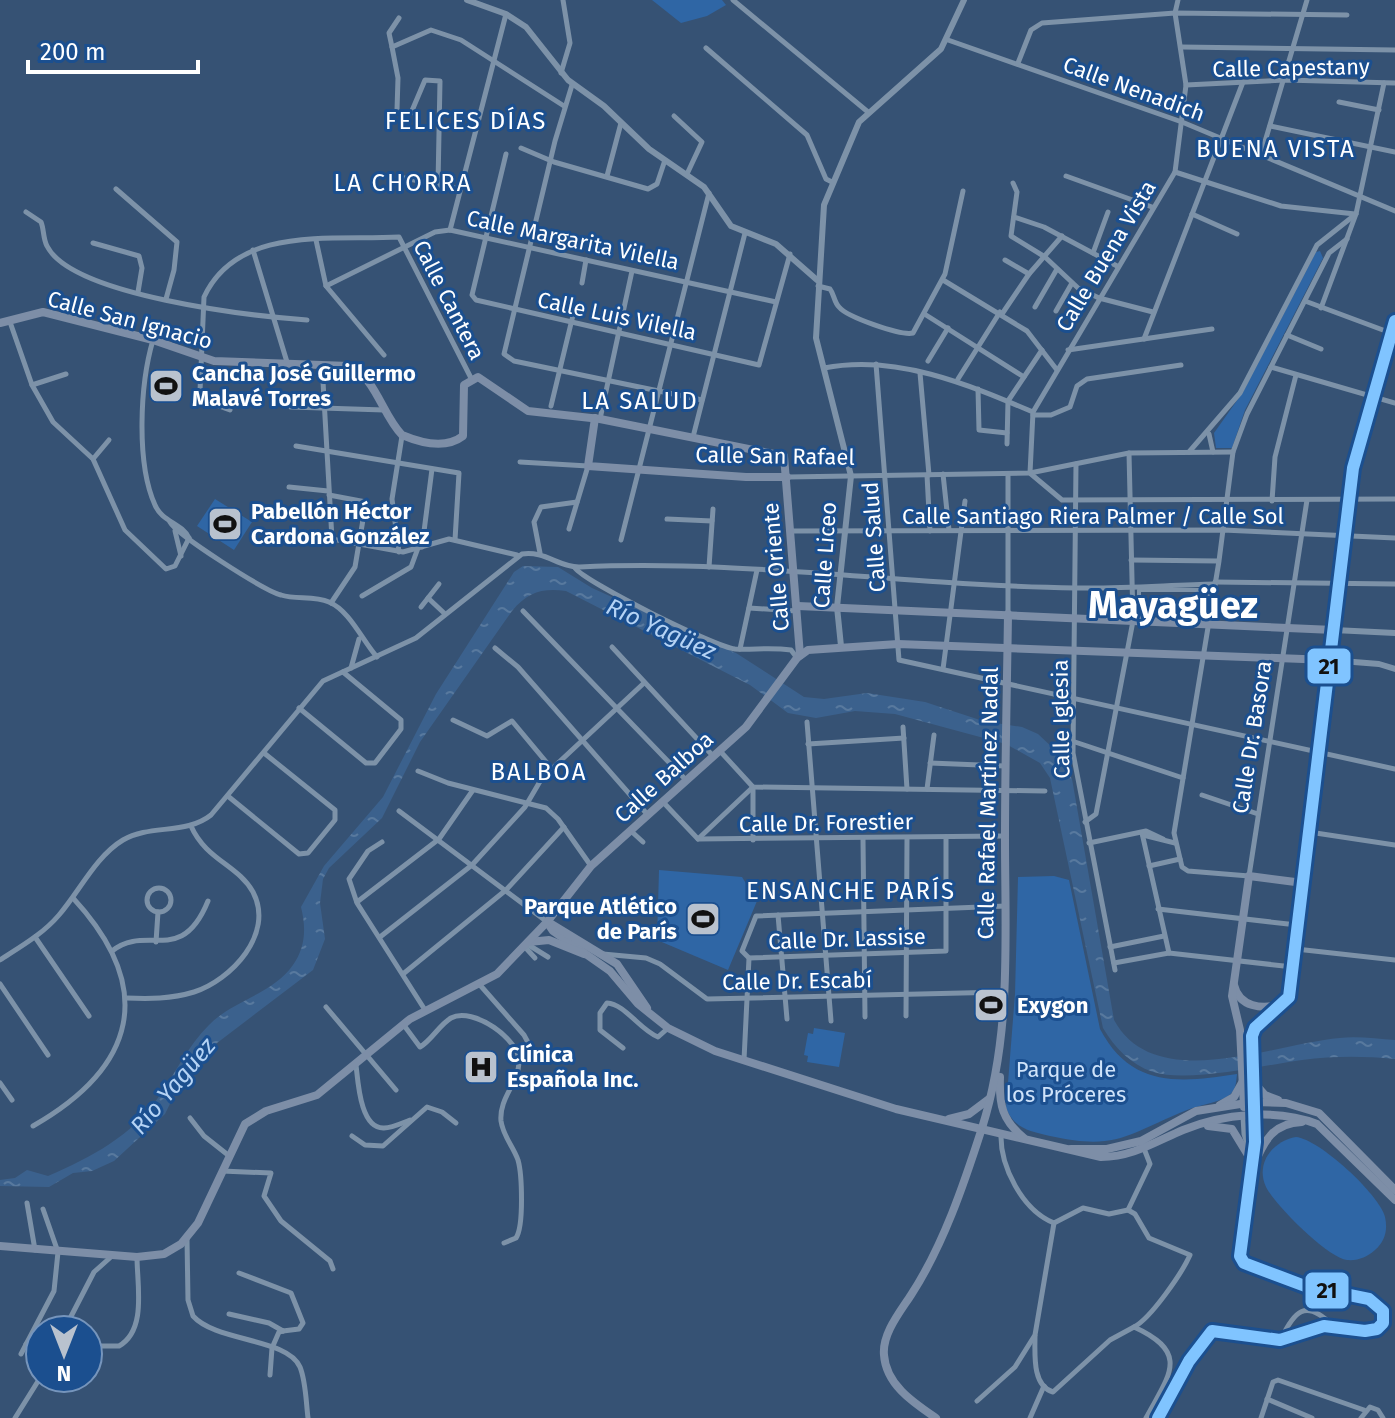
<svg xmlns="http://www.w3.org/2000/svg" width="1395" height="1418" viewBox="0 0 1395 1418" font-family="'Fira Sans',sans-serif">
<defs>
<pattern id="water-ripples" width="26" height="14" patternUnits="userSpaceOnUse" patternTransform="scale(2)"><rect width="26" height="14" fill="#3b618d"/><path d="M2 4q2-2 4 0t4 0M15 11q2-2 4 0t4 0" fill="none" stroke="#58799e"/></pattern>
</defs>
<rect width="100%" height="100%" fill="#365274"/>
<g fill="#2f66a5">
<path d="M 652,0 L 722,0 L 726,5 L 707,16 L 681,23 Z"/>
<path d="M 1320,251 L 1323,258 L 1245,410 L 1232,448 L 1216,448 L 1214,433 L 1243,392 L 1316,252 Z"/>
<path d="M 215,499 L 252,522 L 234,550 L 197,526 Z"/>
<path d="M 659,870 L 742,877 L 747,885 L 746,900 L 757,901 L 728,970 L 657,940 Z"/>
<path d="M 1054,876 L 1069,880 L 1100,1029 C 1131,1088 1180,1083 1237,1074 C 1236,1083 1236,1091 1228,1096 C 1217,1103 1199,1105 1187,1110 C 1127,1134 1118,1151 1050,1136 C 1029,1131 1015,1129 1006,1108 L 1015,994 L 1018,877 Z"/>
<path d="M 814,1028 L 845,1033 L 839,1067 L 807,1062 L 808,1056 L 804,1055 L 808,1033 L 813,1034 Z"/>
<path d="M 1296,1137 C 1319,1139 1379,1194 1385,1217 C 1388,1230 1385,1241 1375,1250 C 1367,1257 1358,1261 1347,1260 C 1328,1258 1275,1205 1266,1187 C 1255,1163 1273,1141 1296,1137 Z"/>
</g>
<path fill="url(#water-ripples)" d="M 523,566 L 558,567 L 592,588 L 736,653 L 804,697 L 824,699 L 867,693 L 925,702 L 983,721 L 1022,727 L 1038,734 L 1055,750 L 1072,779 L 1114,1020 C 1155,1095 1272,1044 1340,1038 C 1358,1036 1377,1039 1395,1040 L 1395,1059 C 1363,1056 1333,1056 1302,1060 C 1264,1065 1189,1083 1153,1072 C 1130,1064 1115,1048 1103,1028 L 1050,778 L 1040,763 L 1006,744 L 895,714 L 855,711 L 816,718 L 788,713 L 750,685 L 566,591 C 542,588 528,592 512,611 L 420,742 L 382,818 L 329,868 L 323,879 L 320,903 L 325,939 L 313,970 L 217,1043 L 184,1075 L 165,1114 L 114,1161 L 92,1171 L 73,1173 L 49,1187 L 0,1186 L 0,1180 L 15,1178 L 27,1170 L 48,1176 C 92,1157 132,1136 160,1095 C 176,1072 188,1046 209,1025 C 232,1001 273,994 293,965 C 306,947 306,927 301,907 L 324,866 L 383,797 L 436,694 L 514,572 Z"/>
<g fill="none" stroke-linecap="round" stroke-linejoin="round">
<path stroke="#7d92a8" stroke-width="4" d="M 1139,590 L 1207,590 L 1209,595 L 1204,599 L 1202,615 L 1206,615 L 1205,621 L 1139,619 Z"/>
<g stroke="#7d92a8" stroke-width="5">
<path d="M 733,0 L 868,112"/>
<path d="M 948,40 L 1182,122 L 1395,211"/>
<path d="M 392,47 L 389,33 L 399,18"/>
<path d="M 1181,47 L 1395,50"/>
<path d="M 706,48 L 807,135 L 826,179 L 832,182"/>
<path d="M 1018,63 L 1031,30 L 1042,23 L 1175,13 L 1347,15"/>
<path d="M 561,73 L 570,43 L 563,0"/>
<path d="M 572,85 L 555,141 L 504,354 L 514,361 L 702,400"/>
<path d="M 1186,85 L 1285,80 L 1395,83"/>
<path d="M 1339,102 L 1379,110"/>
<path d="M 397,110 L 398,78 L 392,47 L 431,30 L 461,40 L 564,106"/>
<path d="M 411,113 L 425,80 L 440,81 L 438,184"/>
<path d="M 674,116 L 702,142 L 687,174"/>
<path d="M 1270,126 L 1395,152"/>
<path d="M 521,148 L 554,162 L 648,189 L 657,184 L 665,160"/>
<path d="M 506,154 L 472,295 L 476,300 L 759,365 L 790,254"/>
<path d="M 1261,155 L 1307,0"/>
<path d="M 1175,172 L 1281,206 L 1355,214"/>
<path d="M 607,176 L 621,123"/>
<path d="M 1066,176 L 1152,207"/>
<path d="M 399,177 L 460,189"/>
<path d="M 1013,183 L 1017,192 L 1011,236 L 1045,257 L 1078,288 L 1099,298 L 1153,312"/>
<path d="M 116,189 L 177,242 L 174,270 L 166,299"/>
<path d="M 26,212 L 41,222 C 44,229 43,239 47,246 C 72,296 252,316 307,320"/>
<path d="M 1192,214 L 1237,234"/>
<path d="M 1014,217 L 1044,227 L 1117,266"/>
<path d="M 450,230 L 506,14"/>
<path d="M 316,240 L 326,286 L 384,355"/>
<path d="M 93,243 L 139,256 L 142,268 L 138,292"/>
<path d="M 253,250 L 287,362"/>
<path d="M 1093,253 L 1108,212"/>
<path d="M 1005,260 L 1029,274"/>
<path d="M 943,280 L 1027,331 L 1057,370"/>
<path d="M 582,283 L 586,260"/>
<path d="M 326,286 L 435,232 L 450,230 L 776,302"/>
<path d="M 818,286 L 830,289 C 834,294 834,302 839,307 C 847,317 901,336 913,333 L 945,274 L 963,191"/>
<path d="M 1305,301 L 1391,333"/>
<path d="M 1035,307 L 1057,269"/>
<path d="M 1321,308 L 1356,214 L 1384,83"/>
<path d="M 1056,311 L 1072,283"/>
<path d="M 1002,314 L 1029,274 L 1062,236"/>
<path d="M 926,315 L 1024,377"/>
<path d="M 10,322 L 32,385 L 53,422 L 93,459 L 125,530 L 166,569 L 175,566 L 189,538"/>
<path d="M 1287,335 L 1321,349"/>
<path d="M 1144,339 L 1243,82"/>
<path d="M 153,340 C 140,384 136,463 155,505 C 162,522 182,523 189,538"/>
<path d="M 1068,350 L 1212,329"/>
<path d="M 928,361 L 948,328"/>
<path d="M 322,364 L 332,539 L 403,552 L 449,539 L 517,555"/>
<path d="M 876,364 L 899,660 L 1395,769"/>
<path d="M 1271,367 L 1395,403"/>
<path d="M 824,368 C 896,354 967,384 1033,412"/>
<path d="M 920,373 L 929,475"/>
<path d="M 958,379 L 1000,312"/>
<path d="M 32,385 L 66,374"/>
<path d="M 978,389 L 979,430 L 1007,433"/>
<path d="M 551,406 L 575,307"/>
<path d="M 291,407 L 384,410"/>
<path d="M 230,410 L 205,401 L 200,391 L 204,297 C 238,224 334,241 399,237 L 471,378"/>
<path d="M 1033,415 L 1051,415 L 1070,407 L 1077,386 L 1087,379 L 1181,365"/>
<path d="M 600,419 L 632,271"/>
<path d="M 1209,434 L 1213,452"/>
<path d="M 693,437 L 745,233"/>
<path d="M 1007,444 L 1008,401 L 1042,350"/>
<path d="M 296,446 L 459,473 L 455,540"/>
<path d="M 1189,452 L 1240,393 L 1317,245 L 1356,214"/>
<path d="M 93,459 L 109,440"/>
<path d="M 520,462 L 588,466 L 569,529"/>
<path d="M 1076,464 L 1073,753 L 1115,970"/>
<path d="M 1030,473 L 1033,412 L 1175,172 L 1186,85 L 1175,13 L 1178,0"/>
<path d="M 943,474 L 949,530"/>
<path d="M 1031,474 L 1062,500 L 1395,499"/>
<path d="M 927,475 L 930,531"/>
<path d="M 788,477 L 1030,473 L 1129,453 L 1233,452"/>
<path d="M 289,487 L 328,491"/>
<path d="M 329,495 L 366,502 L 355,567 L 331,603"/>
<path d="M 1307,500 L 1249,876 L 1188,871 L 1182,867 L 1174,833 L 1219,561 L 1233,452 L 1247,414 L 1329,253 L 1347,239"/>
<path d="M 1272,501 L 1275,457 L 1296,375"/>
<path d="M 667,519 L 712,521"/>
<path d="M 170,522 C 177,535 263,590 281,595 C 296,600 314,595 329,602 C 350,611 362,640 377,657"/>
<path d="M 175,531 L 181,556"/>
<path d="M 792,531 L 1223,530 L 1395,538"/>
<path d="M 621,540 L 709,193"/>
<path d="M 422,547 L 432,469"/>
<path d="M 399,552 L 392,499 L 402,436"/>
<path d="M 540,553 L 534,522 L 541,507 L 577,502"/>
<path d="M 1131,560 L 1218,561"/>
<path d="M 709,567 L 713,509"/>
<path d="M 575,568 C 587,583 715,647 735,649 C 754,650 770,647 791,650 L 797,658"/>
<path d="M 1215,582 L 1395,584"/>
<path d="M 362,596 L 411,567 L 418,548"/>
<path d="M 428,598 L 444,613"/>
<path d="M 421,607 L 439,584"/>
<path d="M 749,608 L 797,611"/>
<path d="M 523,611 L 686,780"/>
<path d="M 1008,613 L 1008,474"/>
<path d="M 612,647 L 713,756"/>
<path d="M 495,648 L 518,667 L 647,814"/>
<path d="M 740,649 L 757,570"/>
<path d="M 351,668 L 359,639"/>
<path d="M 943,669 L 965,501"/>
<path d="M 299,708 L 366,763 L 375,763 L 401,729 L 401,720 L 343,672"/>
<path d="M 453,720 L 487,736 L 512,721 L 552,769"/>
<path d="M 807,722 L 831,1021"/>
<path d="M 903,727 L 907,789"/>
<path d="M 1075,742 L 1183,778"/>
<path d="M 808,744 L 904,738"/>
<path d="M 720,751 L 753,787 L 1045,791"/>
<path d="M 930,763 L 1005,766"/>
<path d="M 418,771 L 448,783 L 546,808 L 558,819 L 591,866"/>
<path d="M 927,789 L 934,735"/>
<path d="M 1202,795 L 1258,814"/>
<path d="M 229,797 L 299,854 L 308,853 L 335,820 L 335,810 L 264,753"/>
<path d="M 663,802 L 698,839 L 1005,836"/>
<path d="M 399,811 L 546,921"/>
<path d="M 1085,822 L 1096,814 L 1133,621 L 1129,453"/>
<path d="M 631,831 L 643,842"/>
<path d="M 1309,832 L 1395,845"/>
<path d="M 1142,833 L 1169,953"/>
<path d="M 1143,835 L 1175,843"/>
<path d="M 698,839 L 753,787"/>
<path d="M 863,839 L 865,1017"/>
<path d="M 753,840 L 753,788"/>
<path d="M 382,842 L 368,851 L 349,879 L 357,903 L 425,1010"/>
<path d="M 1089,843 L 1146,831 L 1163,839"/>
<path d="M 1149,866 L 1180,859"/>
<circle cx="159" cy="900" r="12"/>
<path d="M 357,902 L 439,839 L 473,790"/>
<path d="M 1158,909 L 1297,925"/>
<path d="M 778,915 L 787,1019"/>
<path d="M 35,937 L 89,1016"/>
<path d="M 380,937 L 472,865 L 525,807 L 542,778 L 644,683"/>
<path d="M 156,942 L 158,912"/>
<path d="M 527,944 L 548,957"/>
<path d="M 524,946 L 535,958"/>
<path d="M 1110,947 L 1164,936"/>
<path d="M 1296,949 L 1395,960"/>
<path d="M 112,951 C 147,923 181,967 208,901"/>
<path d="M 603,954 L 646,958 L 660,964 L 707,999 L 1004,992"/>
<path d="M 749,958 L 946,951 L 946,837"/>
<path d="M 0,960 C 20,947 43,934 59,915 C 79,892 96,856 123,840 C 150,824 186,835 211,815 L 323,681 L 416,638 L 522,554 C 544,550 560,568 580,567 C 745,559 910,586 1076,588 C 1122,589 1169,585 1215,584"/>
<path d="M 1114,963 L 1169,953 L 1293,967"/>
<path d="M 403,974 L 506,890 L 564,827"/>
<path d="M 0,984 L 48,1055"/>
<path d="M 480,985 L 524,1035 L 531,1048"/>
<path d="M 126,998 C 149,999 171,999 194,992 C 231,980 275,934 253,892 C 238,865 206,860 191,826"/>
<path d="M 326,1007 L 396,1090"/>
<path d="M 906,1016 L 907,838"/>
<path d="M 403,1024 L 420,1047 C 432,1040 439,1025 451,1018 C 473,1006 521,1040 519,1063 C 518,1084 499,1098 501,1121 C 503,1136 513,1146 518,1160 C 522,1174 524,1226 516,1238 L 504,1243"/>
<path d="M 623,1048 L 600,1030 L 600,1013 L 607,1003 C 625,1004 640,1030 658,1037 L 667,1029"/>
<path d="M 744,1060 L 749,958 L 742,951 L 756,916 L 1006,906"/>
<path d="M 356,1065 C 358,1081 360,1129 384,1128 C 392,1128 402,1123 410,1120"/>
<path d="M 0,1083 L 12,1100"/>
<path d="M 1243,1116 L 1244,1134 L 1250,1153"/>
<path d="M 190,1118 L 204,1136 L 228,1155"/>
<path d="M 33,1126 C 136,1067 157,989 73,898"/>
<path d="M 1001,1134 C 1000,1166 1022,1210 1054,1223"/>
<path d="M 352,1136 L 365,1145 L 383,1146 L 427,1107 L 442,1112 L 456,1123"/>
<path d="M 222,1171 L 271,1173 L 264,1196 L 281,1221 L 330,1261 L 333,1269"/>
<path d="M 27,1203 L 35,1250"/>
<path d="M 1128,1210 L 1135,1214 L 1149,1238 L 1190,1255 C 1182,1273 1151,1318 1134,1327"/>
<path d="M 187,1239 L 188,1300 L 193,1316 C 216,1342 288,1338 300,1367 C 306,1382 306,1402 308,1418"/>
<path d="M 239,1273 L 291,1293 L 303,1323 L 299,1329 L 283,1331"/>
<path d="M 229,1314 L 269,1323 L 283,1331"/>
<path d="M 64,1330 L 94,1272 L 112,1256"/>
<path d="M 1035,1336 C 1035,1354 1032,1386 1053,1392 L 1110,1340 L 1134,1327 C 1191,1353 1169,1375 1146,1418"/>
<path d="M 1281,1339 C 1294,1312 1305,1298 1332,1325"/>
<path d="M 26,1344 L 40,1352"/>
<path d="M 88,1346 L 119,1346 C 147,1330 137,1285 137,1257"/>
<path d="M 21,1354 L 54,1291 L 58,1252 L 43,1209"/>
<path d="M 270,1375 L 272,1348 L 279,1332 L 283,1331"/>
<path d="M 1267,1399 L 1312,1418"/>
<path d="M 977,1401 L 1015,1367 L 1035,1335 L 1054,1223 L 1083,1208 L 1109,1214 L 1128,1210 L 1150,1164 L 1143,1146"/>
<path d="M 15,1418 L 40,1378"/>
<path d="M 1030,1418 L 1044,1386"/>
<path d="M 1158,1418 L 1189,1361 L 1212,1331 L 1280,1340 L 1324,1326 L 1365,1331 L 1377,1329 L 1383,1323 L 1383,1311 L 1369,1299 L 1305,1286 L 1244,1263 L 1240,1256 L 1253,1176 L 1254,1117"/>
<path d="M 1261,1418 L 1273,1382 L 1278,1380 L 1364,1410"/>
<path d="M 1361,1418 L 1370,1407 L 1378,1410 L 1383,1418"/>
</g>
<g stroke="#7d92a8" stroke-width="6">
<path d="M 467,0 L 506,14 L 526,27 L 568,80 L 604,106 L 649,149 L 704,187 L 731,226 L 776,244 L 817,280"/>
<path d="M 1334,630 L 1395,633"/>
<path d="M 841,646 L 837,607 L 851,476 L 816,338 L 824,205 L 859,122 L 941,49 L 964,0"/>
<path d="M 1329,660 L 1379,664 L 1395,669"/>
</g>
<g stroke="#7d8ea7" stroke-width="8">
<path d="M 0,323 L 43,312 L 153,340 L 214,361 L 349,366 C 376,377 382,415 402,435 C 421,443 446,449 463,436 L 464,385 L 478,377 L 528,411 L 600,419 L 784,456 L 800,655"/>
<path d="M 595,418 L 588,466 L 746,477 L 787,477"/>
<path d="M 798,606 L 1334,630"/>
<path d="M 547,922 L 553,931 L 610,971 L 638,1004 L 668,1028 L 715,1051 L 896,1109 L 1101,1157 C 1132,1157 1155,1142 1183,1130 C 1222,1114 1277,1108 1317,1124 L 1395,1200"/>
<path d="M 548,922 L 617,964 L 647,1008"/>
<path d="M 529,942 L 549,940 L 584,954"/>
<path d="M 1234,985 C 1239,1007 1262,1010 1281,1004"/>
<path d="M 1000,1077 C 999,1105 1002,1120 1024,1138"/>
<path d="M 1252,1080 L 1265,1095 L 1278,1100"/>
<path d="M 1220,1105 L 1234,1097 L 1243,1081"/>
<path d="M 1244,1107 L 1240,1030 L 1232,996 L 1249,876 L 1303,883"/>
<path d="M 1254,1116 L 1252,1036 L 1255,1028 L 1289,997 L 1353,468 L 1395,321"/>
<path d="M 949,1119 L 969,1114 L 989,1099"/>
<path d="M 1208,1126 L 1232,1129 L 1254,1165"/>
<path d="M 1071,1149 L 1107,1149 L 1141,1141 L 1196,1111 L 1253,1102 L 1286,1103 L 1319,1113 L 1395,1190"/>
<path d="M 1254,1165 C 1264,1141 1273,1123 1302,1122"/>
<path d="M 0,1246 L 137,1257 L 164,1254 L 181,1244 L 198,1223 L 245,1124 L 266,1111 L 317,1095 L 410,1019 L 497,974 L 547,922 L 591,866 L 746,727 L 797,658 L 808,650 L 898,644 L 1329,660"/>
<path d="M 936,1418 C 914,1403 886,1385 884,1355 C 882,1334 900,1312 911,1295 C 943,1246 964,1184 982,1128 C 1012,1033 1005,937 1005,839 C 1005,764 1007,689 1008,614"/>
</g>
<g stroke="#1b4f8f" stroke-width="18">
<path id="bus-1" d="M 1158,1418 L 1189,1361 L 1212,1331 L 1280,1340 L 1324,1326 L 1365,1331 L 1377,1329 L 1383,1323 L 1383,1311 L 1369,1299 L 1305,1286 L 1244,1263 L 1240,1256 L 1255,1142 L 1252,1036 L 1255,1028 L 1289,997 L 1353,468 L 1395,321"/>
</g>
<use href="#bus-1" stroke="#80c4ff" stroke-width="12"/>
</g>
<defs>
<g id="stadium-square" transform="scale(1.8)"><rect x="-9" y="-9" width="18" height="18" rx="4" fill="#b9c2ce" stroke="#1b4f8f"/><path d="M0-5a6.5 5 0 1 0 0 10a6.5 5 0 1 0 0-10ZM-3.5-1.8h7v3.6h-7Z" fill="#111"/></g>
<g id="hospital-square" transform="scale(1.8)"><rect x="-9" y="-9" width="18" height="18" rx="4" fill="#b9c2ce" stroke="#1b4f8f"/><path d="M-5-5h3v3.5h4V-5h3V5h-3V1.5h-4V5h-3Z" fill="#111"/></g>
</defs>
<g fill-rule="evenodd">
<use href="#stadium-square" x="166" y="386"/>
<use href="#stadium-square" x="225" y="524"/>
<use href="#stadium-square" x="703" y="919"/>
<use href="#stadium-square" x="991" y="1005"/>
<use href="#hospital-square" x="481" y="1067"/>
</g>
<g text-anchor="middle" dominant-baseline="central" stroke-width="6" stroke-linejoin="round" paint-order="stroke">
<g font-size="22" fill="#fff" stroke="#1b4f8f">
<text transform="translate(1291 68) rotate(-1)">Calle Capestany</text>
<text transform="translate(1134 89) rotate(20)">Calle Nenadich</text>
<text transform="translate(573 240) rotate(12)">Calle Margarita Vilella</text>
<text transform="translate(1106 256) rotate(-59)">Calle Buena Vista</text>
<text transform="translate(449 300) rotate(63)">Calle Cantera</text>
<text transform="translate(617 316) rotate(12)">Calle Luis Vilella</text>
<text transform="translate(130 320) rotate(15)">Calle San Ignacio</text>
<text transform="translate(775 456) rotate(1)">Calle San Rafael</text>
<text x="1093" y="516">Calle Santiago Riera Palmer / Calle Sol</text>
<text transform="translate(874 537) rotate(-94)">Calle Salud</text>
<text transform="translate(825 555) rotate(-86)">Calle Liceo</text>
<text transform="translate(776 567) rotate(-95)">Calle Oriente</text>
<text transform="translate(1061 719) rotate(-91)">Calle Iglesia</text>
<text transform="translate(1252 737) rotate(-81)">Calle Dr. Basora</text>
<text transform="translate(664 777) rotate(-42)">Calle Balboa</text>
<text transform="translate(988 803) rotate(-89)">Calle Rafael Martínez Nadal</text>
<text transform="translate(826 823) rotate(-1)">Calle Dr. Forestier</text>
<text transform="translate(847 939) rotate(-2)">Calle Dr. Lassise</text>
<text transform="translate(797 981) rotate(-1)">Calle Dr. Escabí</text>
</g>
<g font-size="22" font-weight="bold" fill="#fff" stroke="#1b4f8f" text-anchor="start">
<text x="192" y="373">Cancha José Guillermo<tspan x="192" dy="25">Malavé Torres</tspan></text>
<text x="251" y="511">Pabellón Héctor<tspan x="251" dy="25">Cardona González</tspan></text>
<text x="677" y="906" text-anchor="end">Parque Atlético<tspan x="677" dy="25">de París</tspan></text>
<text x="1017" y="1005">Exygon</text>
<text x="507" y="1054">Clínica<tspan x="507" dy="25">Española Inc.</tspan></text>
</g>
<g font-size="22" fill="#cfe3fa" stroke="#1b4f8f">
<text x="1066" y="1069">Parque de<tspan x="1066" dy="25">los Próceres</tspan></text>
</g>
<g font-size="24" letter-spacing="2" fill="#fff" stroke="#1b4f8f">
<text x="466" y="121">FELICES DÍAS</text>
<text x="1276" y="149">BUENA VISTA</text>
<text x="403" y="183">LA CHORRA</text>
<text x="640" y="401">LA SALUD</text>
<text x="539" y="772">BALBOA</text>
<text x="851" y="891">ENSANCHE PARÍS</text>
</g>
<g font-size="24" font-style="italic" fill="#b5d3f5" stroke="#1b4f8f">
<text transform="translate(661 629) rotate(24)">Río Yagüez</text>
<text transform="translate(173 1086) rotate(-50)">Río Yagüez</text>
</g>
<g font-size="38" font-weight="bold" fill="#fff" stroke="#1b4f8f">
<text x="1173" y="605">Mayagüez</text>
</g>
</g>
<g stroke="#1b4f8f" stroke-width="3">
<rect x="1306" y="647" width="46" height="38" rx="8" fill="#80c4ff"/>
<rect x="1304" y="1271" width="46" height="39" rx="8" fill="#80c4ff"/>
</g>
<g font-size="22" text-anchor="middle" font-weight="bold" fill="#111">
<text x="1329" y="674">21</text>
<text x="1327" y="1298">21</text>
</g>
<g transform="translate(64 1354) rotate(180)"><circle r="38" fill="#1b4f8f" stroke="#7695bc" stroke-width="2"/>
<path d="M0-6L14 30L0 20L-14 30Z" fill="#b9c2ce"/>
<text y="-12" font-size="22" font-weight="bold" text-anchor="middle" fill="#ffffff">N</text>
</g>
<path d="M28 60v12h170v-12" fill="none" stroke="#ffffff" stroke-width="4"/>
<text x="40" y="60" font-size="24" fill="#ffffff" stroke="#1b4f8f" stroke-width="6" paint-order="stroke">200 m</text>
</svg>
